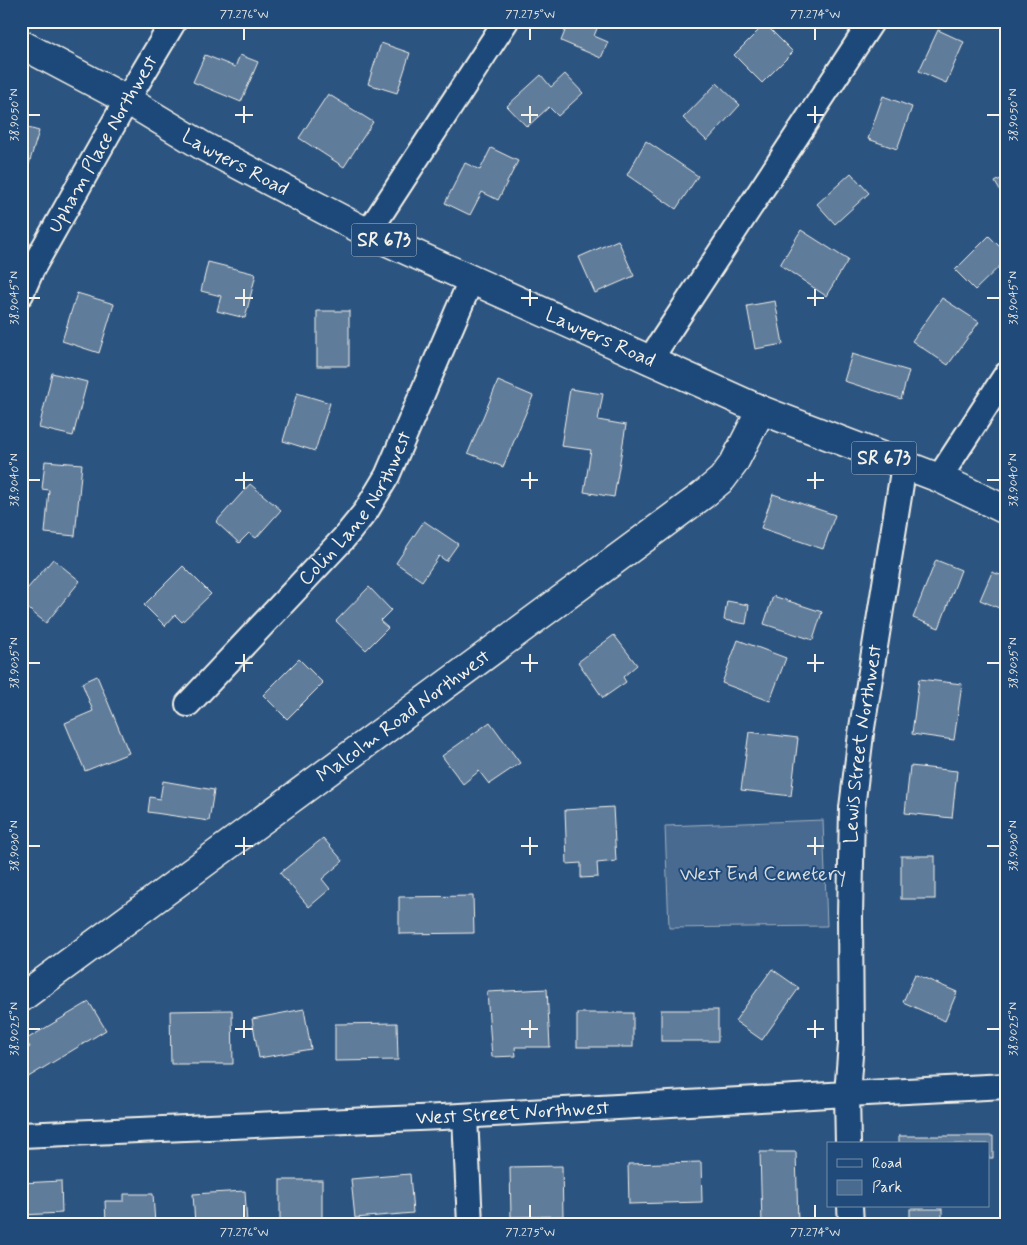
<svg xmlns="http://www.w3.org/2000/svg" width="1027" height="1245" viewBox="0 0 1027 1245" font-family="Mynerve,sans-serif">
<rect width="100%" height="100%" fill="#2c5481"/>
<filter id="ink" filterUnits="userSpaceOnUse"><feTurbulence type="fractalNoise" baseFrequency=".02" numOctaves="2"/><feDisplacementMap in="SourceGraphic" scale="10" xChannelSelector="R" yChannelSelector="G"/><feConvolveMatrix kernelMatrix="1 2 1 2 8 2 1 2 1" color-interpolation-filters="sRGB"/></filter>
<g filter="url(#ink)">
<path fill="#496b90" stroke="#9eaebc" d="M 823,820 L 827,926 L 669,928 L 665,826 Z"/>
<g fill="#5e7b9a" stroke="#f4f1e8">
<path d="M 569,21 L 600,21 L 594,36 L 608,42 L 601,58 L 561,41 Z"/>
<path d="M 765,24 L 793,52 L 762,83 L 734,55 Z"/>
<path d="M 938,30 L 964,42 L 946,83 L 919,71 Z"/>
<path d="M 381,43 L 410,53 L 397,93 L 368,84 Z"/>
<path d="M 205,55 L 235,67 L 240,55 L 258,62 L 241,102 L 193,82 Z"/>
<path d="M 565,74 L 583,93 L 558,116 L 549,107 L 527,127 L 507,106 L 541,75 L 551,87 Z"/>
<path d="M 717,83 L 740,105 L 707,141 L 683,118 Z"/>
<path d="M 328,94 L 373,122 L 344,167 L 299,138 Z"/>
<path d="M 883,96 L 912,107 L 897,149 L 868,139 Z"/>
<path d="M 21,126 L 39,131 L 25,177 L 21,176 Z"/>
<path d="M 646,141 L 698,176 L 676,209 L 627,175 Z"/>
<path d="M 491,148 L 518,161 L 498,200 L 482,192 L 470,215 L 445,203 L 465,163 L 480,170 Z"/>
<path d="M 851,173 L 869,193 L 835,224 L 817,204 Z"/>
<path d="M 1006,176 L 1006,201 L 995,182 Z"/>
<path d="M 801,230 L 848,260 L 826,296 L 780,265 Z"/>
<path d="M 989,236 L 1006,253 L 1006,260 L 975,290 L 955,270 Z"/>
<path d="M 618,240 L 634,276 L 595,293 L 579,257 Z"/>
<path d="M 208,262 L 256,274 L 245,318 L 217,311 L 221,296 L 201,291 Z"/>
<path d="M 77,293 L 114,304 L 99,353 L 62,341 Z"/>
<path d="M 942,298 L 979,322 L 948,365 L 912,341 Z"/>
<path d="M 775,301 L 783,344 L 755,349 L 747,306 Z"/>
<rect x="317" y="311" width="32" height="55"/>
<path d="M 852,354 L 909,371 L 901,399 L 844,381 Z"/>
<path d="M 52,373 L 87,382 L 73,436 L 39,428 Z"/>
<path d="M 498,381 L 533,396 L 503,467 L 468,453 Z"/>
<path d="M 570,389 L 603,394 L 598,420 L 626,425 L 614,497 L 584,492 L 591,450 L 561,446 Z"/>
<path d="M 297,393 L 330,403 L 315,451 L 283,441 Z"/>
<path d="M 45,461 L 82,464 L 75,536 L 45,533 L 49,490 L 42,489 Z"/>
<path d="M 250,484 L 281,510 L 256,538 L 249,533 L 239,543 L 216,522 Z"/>
<path d="M 773,494 L 835,515 L 823,549 L 761,528 Z"/>
<path d="M 424,521 L 458,544 L 446,561 L 439,556 L 422,581 L 396,563 Z"/>
<path d="M 53,559 L 80,581 L 46,623 L 21,603 L 21,596 Z"/>
<path d="M 936,560 L 961,570 L 939,628 L 913,618 Z"/>
<path d="M 183,566 L 211,594 L 182,622 L 175,615 L 165,626 L 144,605 Z"/>
<path d="M 992,572 L 1006,577 L 1006,611 L 980,600 Z"/>
<path d="M 369,587 L 391,610 L 380,621 L 388,628 L 366,650 L 336,621 Z"/>
<path d="M 773,596 L 822,612 L 813,640 L 764,624 Z"/>
<path d="M 727,601 L 749,605 L 746,624 L 724,620 Z"/>
<path d="M 614,635 L 637,665 L 623,677 L 626,682 L 603,698 L 578,662 Z"/>
<path d="M 738,640 L 786,658 L 770,701 L 722,683 Z"/>
<path d="M 299,659 L 323,683 L 287,719 L 263,695 Z"/>
<path d="M 97,676 L 129,753 L 85,771 L 65,723 L 93,711 L 82,683 Z"/>
<path d="M 919,679 L 962,684 L 954,740 L 912,734 Z"/>
<path d="M 490,722 L 520,763 L 489,784 L 479,771 L 463,784 L 442,756 Z"/>
<path d="M 749,732 L 798,738 L 791,796 L 741,790 Z"/>
<path d="M 910,766 L 957,771 L 952,818 L 905,813 Z"/>
<path d="M 163,781 L 214,790 L 209,821 L 148,812 L 150,797 L 160,799 Z"/>
<path d="M 613,807 L 616,861 L 597,863 L 598,877 L 581,878 L 581,863 L 567,864 L 565,810 Z"/>
<path d="M 323,838 L 343,861 L 322,879 L 330,889 L 309,907 L 280,873 Z"/>
<rect x="901" y="856" width="34" height="43"/>
<path d="M 473,896 L 474,933 L 399,934 L 399,897 Z"/>
<path d="M 772,969 L 799,988 L 762,1040 L 735,1021 Z"/>
<path d="M 915,974 L 957,992 L 945,1021 L 903,1002 Z"/>
<path d="M 547,989 L 550,1047 L 515,1047 L 516,1056 L 492,1057 L 487,992 Z"/>
<path d="M 89,1002 L 106,1030 L 25,1079 L 21,1073 L 21,1052 L 30,1047 L 25,1040 Z"/>
<path d="M 304,1009 L 311,1049 L 259,1058 L 252,1019 Z"/>
<path d="M 232,1010 L 233,1064 L 171,1064 L 170,1011 Z"/>
<rect x="661" y="1010" width="57" height="31"/>
<rect x="577" y="1013" width="56" height="34"/>
<path d="M 397,1023 L 398,1060 L 335,1061 L 335,1024 Z"/>
<path d="M 899,1136 L 993,1136 L 993,1158 L 988,1158 L 988,1144 L 899,1144 Z"/>
<path d="M 760,1152 L 796,1152 L 798,1224 L 762,1224 Z"/>
<path d="M 701,1162 L 702,1202 L 629,1204 L 628,1164 Z"/>
<path d="M 562,1166 L 563,1216 L 511,1217 L 510,1167 Z"/>
<path d="M 410,1174 L 413,1213 L 355,1218 L 351,1179 Z"/>
<rect x="280" y="1180" width="42" height="44"/>
<path d="M 61,1181 L 62,1213 L 21,1215 L 21,1183 Z"/>
<path d="M 245,1191 L 247,1224 L 195,1224 L 193,1194 Z"/>
<path d="M 124,1194 L 153,1194 L 155,1224 L 106,1224 L 105,1201 L 124,1201 Z"/>
<rect x="910" y="1209" width="32" height="15"/>
</g>
<g fill="none" stroke-linecap="round" stroke-linejoin="round">
<g stroke="#f4f1e8" stroke-width="28">
<g id="street">
<path d="M 368,233 L 506,21"/>
<path id="s1" d="M 21,294 L 32,269 L 127,100 L 174,21"/>
<path d="M 649,361 L 872,21"/>
<path d="M 939,478 L 1006,375"/>
<path id="s2" d="M 188,704 L 344,538 L 366,511 L 387,476 L 471,280"/>
<path d="M 465,1116 L 470,1224"/>
<path id="s3" d="M 21,1135 L 442,1117 L 847,1094 L 1006,1086"/>
<path id="s4" d="M 848,1144 L 847,1094 L 851,1043 L 850,917 L 852,808 L 861,734 L 904,465"/>
<path d="M 850,1206 L 851,1224"/>
</g>
</g>
<g stroke="#f4f1e8" stroke-width="31">
<g id="secondary">
<path id="s5" d="M 21,998 L 703,495 L 722,479 L 734,463 L 761,410"/>
</g>
</g>
<g stroke="#f4f1e8" stroke-width="31">
<g id="primary">
<path id="s6" d="M 21,44 L 127,100 L 203,146 L 368,233 L 761,410 L 939,478 L 1006,510"/>
</g>
</g>
<use href="#street" stroke="#1f4a7a" stroke-width="24"/>
<use href="#secondary" stroke="#1f4a7a" stroke-width="28"/>
<use href="#primary" stroke="#1f4a7a" stroke-width="28"/>
</g>
</g>
<path fill="none" stroke="#f4f1e8" stroke-width="2" d="M 244,28 L 244,40M 530,28 L 530,40M 815,28 L 815,40M 244,106 L 244,123M 530,106 L 530,123M 815,106 L 815,123M 28,115 L 40,115M 235,115 L 253,115M 521,115 L 538,115M 807,115 L 824,115M 987,115 L 1000,115M 244,289 L 244,306M 530,289 L 530,306M 815,289 L 815,306M 28,298 L 40,298M 235,298 L 253,298M 521,298 L 538,298M 807,298 L 824,298M 987,298 L 1000,298M 244,472 L 244,489M 530,472 L 530,489M 815,472 L 815,489M 28,480 L 40,480M 235,480 L 253,480M 521,480 L 538,480M 807,480 L 824,480M 987,480 L 1000,480M 244,654 L 244,672M 530,654 L 530,672M 815,654 L 815,672M 28,663 L 40,663M 235,663 L 253,663M 521,663 L 538,663M 807,663 L 824,663M 987,663 L 1000,663M 244,837 L 244,855M 530,837 L 530,855M 815,837 L 815,855M 28,846 L 40,846M 235,846 L 253,846M 521,846 L 538,846M 807,846 L 824,846M 987,846 L 1000,846M 244,1020 L 244,1038M 530,1020 L 530,1038M 815,1020 L 815,1038M 28,1029 L 40,1029M 235,1029 L 253,1029M 521,1029 L 538,1029M 807,1029 L 824,1029M 987,1029 L 1000,1029M 244,1205 L 244,1218M 530,1205 L 530,1218M 815,1205 L 815,1218"/>
<g text-anchor="middle" dominant-baseline="central" stroke-width="4" stroke-linejoin="round" paint-order="stroke">
<g fill="#1f4a7a" stroke="#b4bfc7" stroke-width="1">
<rect x="351.5" y="223.5" width="65" height="33" rx="4"/>
<rect x="851.5" y="441.5" width="65" height="33" rx="4"/>
</g>
<g font-size="19" font-weight="bold" fill="#f4f1e8">
<text x="384" y="240">SR 673</text>
<text x="884" y="458">SR 673</text>
</g>
<g font-size="20" fill="#f4f1e8" stroke="#1f4a7a">
<text stroke="none"><textPath href="#s1" startOffset="171">Upham Place Northwest</textPath></text>
<text stroke="none"><textPath href="#s6" startOffset="245">Lawyers Road</textPath></text>
<text stroke="none"><textPath href="#s6" startOffset="650">Lawyers Road</textPath></text>
<text stroke="none"><textPath href="#s2" startOffset="259">Colin Lane Northwest</textPath></text>
<text stroke="none"><textPath href="#s5" startOffset="475">Malcolm Road Northwest</textPath></text>
<text stroke="none"><textPath href="#s4" startOffset="401">Lewis Street Northwest</textPath></text>
<text stroke="none"><textPath href="#s3" startOffset="492">West Street Northwest</textPath></text>
</g>
<g font-size="20" fill="#dadddb" stroke="#1f4a7a">
<text x="763" y="874">West End Cemetery</text>
</g>
</g>
<rect width="1027" height="1245" fill="none" stroke="#1f4a7a" stroke-width="55"/>
<rect x="827" y="1142" width="162" height="65" fill="#1f4a7a" stroke="#748da6"/>
<rect x="837" y="1159" width="25" height="8" fill="#1f4a7a" stroke="#748da6"/>
<text x="872" y="1168" font-size="15" fill="#f4f1e8">Road</text>
<rect x="837" y="1180" width="25" height="15" fill="#496b90" stroke="#748da6"/>
<text x="872" y="1192" font-size="15" fill="#f4f1e8">Park</text>
<rect x="28" y="28" width="972" height="1190" fill="none" stroke="#f4f1e8" stroke-width="2"/>
<g font-size="12" text-anchor="middle" fill="#f4f1e8">
<text x="244" y="18">77.276°W</text>
<text x="530" y="18">77.275°W</text>
<text x="815" y="18">77.274°W</text>
<text transform="translate(14 115) rotate(-90)" y="4">38.9050°N</text>
<text transform="translate(1013 115) rotate(-90)" y="4">38.9050°N</text>
<text transform="translate(14 298) rotate(-90)" y="4">38.9045°N</text>
<text transform="translate(1013 298) rotate(-90)" y="4">38.9045°N</text>
<text transform="translate(14 480) rotate(-90)" y="4">38.9040°N</text>
<text transform="translate(1013 480) rotate(-90)" y="4">38.9040°N</text>
<text transform="translate(14 663) rotate(-90)" y="4">38.9035°N</text>
<text transform="translate(1013 663) rotate(-90)" y="4">38.9035°N</text>
<text transform="translate(14 846) rotate(-90)" y="4">38.9030°N</text>
<text transform="translate(1013 846) rotate(-90)" y="4">38.9030°N</text>
<text transform="translate(14 1029) rotate(-90)" y="4">38.9025°N</text>
<text transform="translate(1013 1029) rotate(-90)" y="4">38.9025°N</text>
<text x="244" y="1236">77.276°W</text>
<text x="530" y="1236">77.275°W</text>
<text x="815" y="1236">77.274°W</text>
</g>
</svg>
